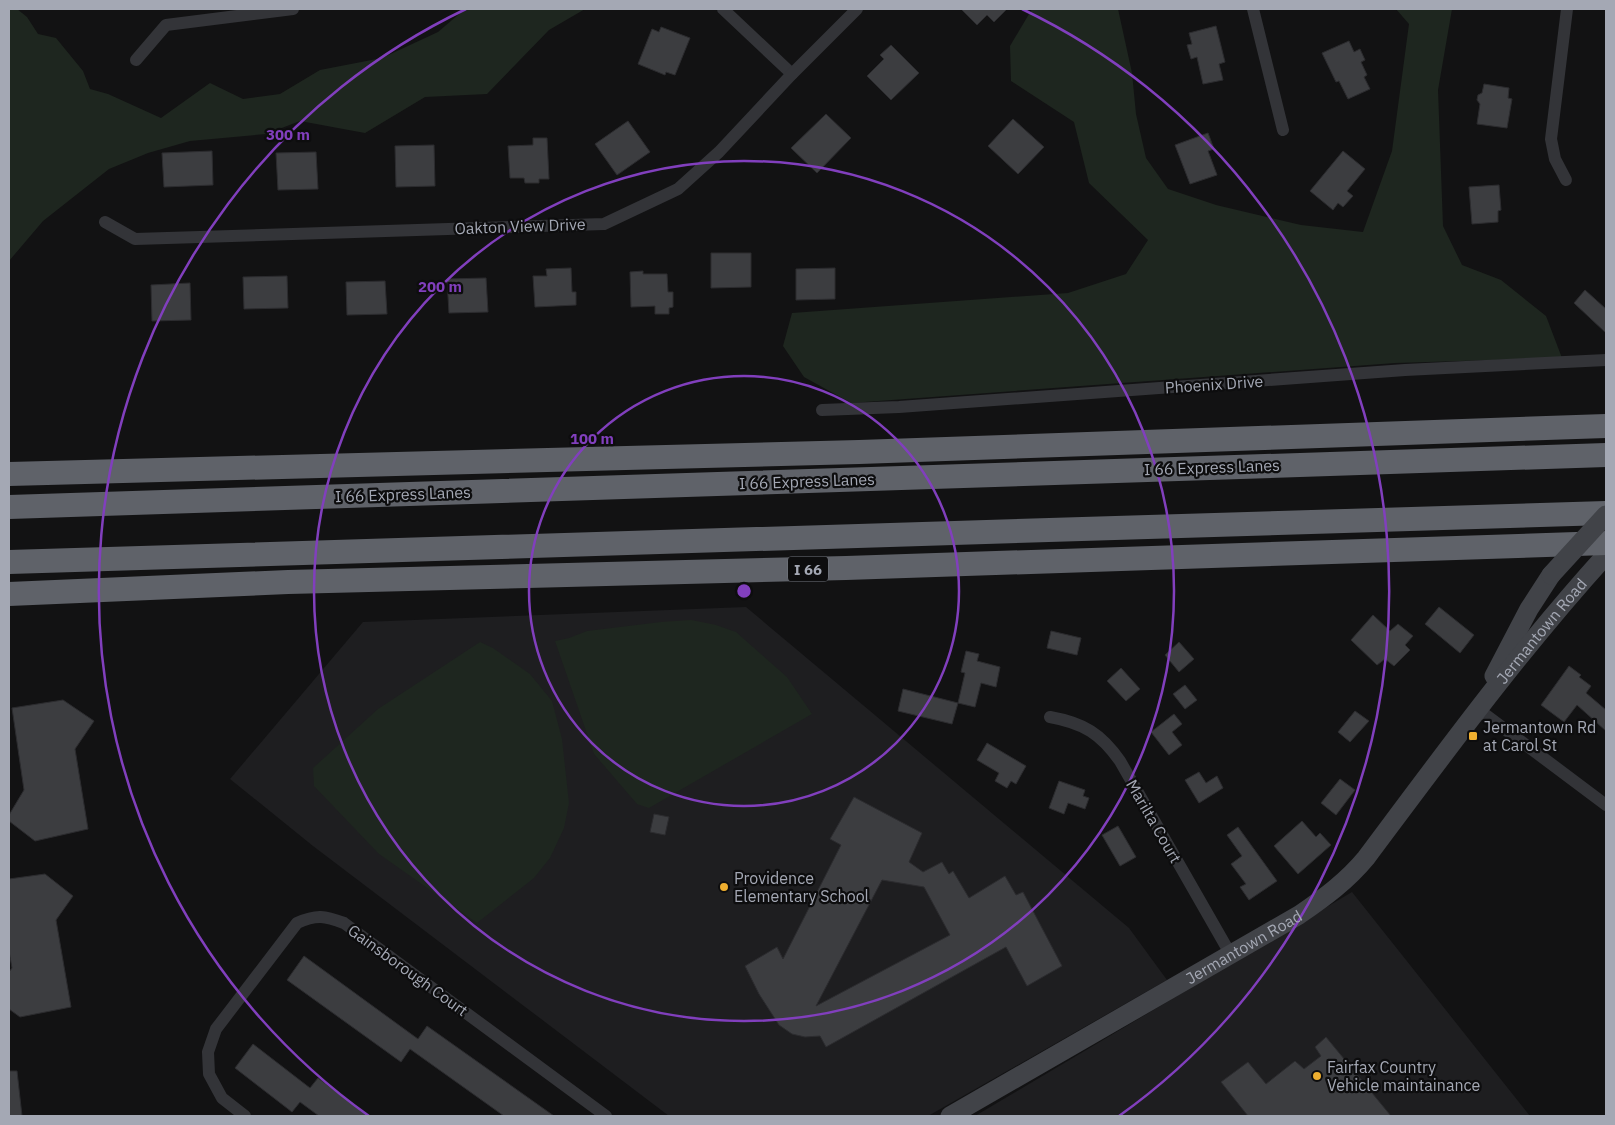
<svg xmlns="http://www.w3.org/2000/svg" width="1615" height="1125" viewBox="0 0 1615 1125" font-family="'IBM Plex Sans',sans-serif">
<rect width="100%" height="100%" fill="#121213"/>
<g fill="#1e1e20">
<path d="M 746,607 L 1129,928 L 1167,980 L 928,1116 L 669,1116 L 313,846 L 230,779 L 363,622 Z"/>
<path d="M 1352,892 L 1530,1116 L 975,1116 Z"/>
</g>
<g fill="#1e261f">
<path d="M 9,9 L 17,9 L 27,17 L 38,34 L 56,38 L 83,71 L 90,89 L 108,94 L 161,118 L 210,83 L 243,99 L 280,94 L 320,70 L 382,58 L 438,32 L 465,9 L 585,9 L 549,30 L 487,94 L 425,97 L 365,133 L 300,121 L 266,134 L 190,141 L 148,153 L 109,169 L 43,221 L 9,261 Z"/>
<path d="M 1032,9 L 1118,9 L 1132,73 L 1136,114 L 1146,158 L 1168,189 L 1216,205 L 1301,225 L 1363,232 L 1392,151 L 1409,24 L 1396,9 L 1452,9 L 1438,90 L 1443,226 L 1462,265 L 1501,280 L 1546,316 L 1562,358 L 1395,363 L 851,403 L 804,377 L 783,346 L 792,313 L 1068,293 L 1126,274 L 1148,240 L 1089,183 L 1074,122 L 1011,81 L 1010,46 Z"/>
<path d="M 691,620 L 716,625 L 736,632 L 787,677 L 812,714 L 649,808 L 637,804 L 594,754 L 555,641 L 569,638 L 587,631 L 661,622 Z"/>
<path d="M 480,642 L 493,648 L 530,674 L 552,701 L 562,739 L 569,803 L 564,828 L 550,858 L 534,878 L 477,923 L 379,854 L 314,786 L 313,768 L 378,709 Z"/>
</g>
<g fill="#3c3d40" stroke="#2c2c2f" fill-rule="evenodd">
<path d="M 961,9 L 1007,9 L 994,22 L 987,15 L 977,25 Z"/>
<path d="M 1216,26 L 1225,62 L 1219,64 L 1223,80 L 1203,84 L 1197,57 L 1191,59 L 1187,45 L 1192,44 L 1189,33 Z"/>
<path d="M 661,27 L 690,38 L 675,75 L 666,72 L 665,75 L 638,64 L 652,29 L 659,32 Z"/>
<path d="M 1349,41 L 1354,52 L 1360,49 L 1365,60 L 1361,62 L 1367,75 L 1364,77 L 1370,89 L 1348,99 L 1339,81 L 1336,82 L 1322,53 Z"/>
<path d="M 891,45 L 919,73 L 891,100 L 867,76 L 884,59 L 880,55 Z"/>
<path d="M 1484,84 L 1509,88 L 1508,98 L 1512,99 L 1507,128 L 1477,124 L 1480,104 L 1477,100 L 1478,95 L 1482,93 Z"/>
<path d="M 826,114 L 851,138 L 817,173 L 791,148 Z"/>
<path d="M 1013,119 L 1044,147 L 1018,174 L 988,146 Z"/>
<path d="M 628,121 L 650,152 L 617,175 L 595,144 Z"/>
<path d="M 1208,133 L 1214,149 L 1208,151 L 1217,175 L 1190,184 L 1175,145 Z"/>
<path d="M 533,138 L 547,138 L 549,179 L 539,179 L 539,183 L 525,183 L 524,178 L 510,178 L 508,146 L 533,145 Z"/>
<path d="M 434,145 L 435,186 L 396,187 L 395,146 Z"/>
<path d="M 212,151 L 213,185 L 164,187 L 162,153 Z"/>
<path d="M 1343,151 L 1365,169 L 1347,191 L 1353,196 L 1343,207 L 1338,203 L 1333,210 L 1310,191 Z"/>
<path d="M 316,152 L 318,189 L 278,190 L 276,153 Z"/>
<path d="M 1499,185 L 1501,210 L 1498,211 L 1498,222 L 1472,224 L 1469,187 Z"/>
<path d="M 711,253 L 751,253 L 751,287 L 711,288 Z"/>
<path d="M 571,268 L 572,292 L 576,292 L 576,305 L 535,307 L 533,276 L 547,276 L 546,269 Z"/>
<path d="M 835,268 L 835,299 L 796,300 L 796,269 Z"/>
<path d="M 643,271 L 643,274 L 667,274 L 668,292 L 673,292 L 673,307 L 669,308 L 669,314 L 655,314 L 655,306 L 631,307 L 630,272 Z"/>
<path d="M 287,276 L 288,308 L 244,309 L 243,277 Z"/>
<path d="M 486,278 L 488,312 L 449,313 L 447,279 Z"/>
<path d="M 385,281 L 387,314 L 347,315 L 346,282 Z"/>
<path d="M 190,283 L 191,320 L 152,321 L 151,285 Z"/>
<path d="M 1585,290 L 1606,309 L 1606,333 L 1574,303 Z"/>
<path d="M 1439,607 L 1474,635 L 1460,653 L 1425,624 Z"/>
<path d="M 1373,615 L 1390,631 L 1398,624 L 1413,636 L 1405,645 L 1410,650 L 1394,666 L 1385,659 L 1377,665 L 1351,640 Z"/>
<path d="M 1051,631 L 1081,638 L 1077,655 L 1047,648 Z"/>
<path d="M 1179,642 L 1194,659 L 1179,672 L 1165,655 Z"/>
<path d="M 966,651 L 979,654 L 977,661 L 1000,667 L 996,687 L 981,683 L 975,707 L 958,703 L 965,673 L 961,672 Z"/>
<path d="M 1569,666 L 1581,675 L 1579,677 L 1591,686 L 1586,693 L 1606,710 L 1606,731 L 1577,705 L 1564,722 L 1541,705 Z"/>
<path d="M 1121,668 L 1140,689 L 1126,701 L 1107,681 Z"/>
<path d="M 1185,685 L 1197,700 L 1185,709 L 1173,694 Z"/>
<path d="M 903,689 L 958,703 L 952,724 L 898,711 Z"/>
<path d="M 63,700 L 94,721 L 75,749 L 88,829 L 35,841 L 9,821 L 9,815 L 24,790 L 12,708 Z"/>
<path d="M 1355,711 L 1369,721 L 1350,742 L 1338,732 Z"/>
<path d="M 1174,714 L 1182,724 L 1172,732 L 1182,745 L 1169,755 L 1151,732 Z"/>
<path d="M 987,743 L 1026,766 L 1016,784 L 1011,781 L 1007,788 L 995,781 L 999,773 L 977,760 Z"/>
<path d="M 1199,772 L 1206,783 L 1217,776 L 1223,788 L 1199,803 L 1185,780 Z"/>
<path d="M 1340,779 L 1355,790 L 1336,815 L 1321,803 Z"/>
<path d="M 1059,781 L 1085,790 L 1083,796 L 1089,798 L 1085,809 L 1068,803 L 1064,814 L 1049,808 Z"/>
<path d="M 854,797 L 922,833 L 909,862 L 923,872 L 942,862 L 949,874 L 953,871 L 969,898 L 1005,876 L 1016,895 L 1023,892 L 1062,966 L 1027,986 L 1006,947 L 826,1047 L 820,1036 L 805,1037 L 792,1034 L 779,1025 L 759,994 L 745,966 L 777,947 L 783,959 L 841,845 L 830,839 ZM 882,880 L 924,887 L 950,935 L 816,1006 Z"/>
<path d="M 654,814 L 669,817 L 665,835 L 650,832 Z"/>
<path d="M 1302,821 L 1316,837 L 1320,833 L 1331,845 L 1298,874 L 1274,846 Z"/>
<path d="M 1118,826 L 1136,857 L 1120,866 L 1102,835 Z"/>
<path d="M 1238,827 L 1277,881 L 1249,900 L 1240,887 L 1246,884 L 1231,864 L 1242,856 L 1227,835 Z"/>
<path d="M 45,874 L 73,896 L 56,920 L 71,1007 L 20,1017 L 9,1009 L 9,972 L 12,968 L 9,951 L 9,879 Z"/>
<path d="M 304,956 L 418,1039 L 427,1026 L 554,1116 L 504,1116 L 410,1049 L 401,1062 L 287,980 Z"/>
<path d="M 1326,1037 L 1391,1116 L 1248,1116 L 1221,1082 L 1248,1062 L 1266,1084 L 1295,1061 L 1304,1069 L 1321,1056 L 1315,1047 Z"/>
<path d="M 253,1044 L 310,1088 L 318,1078 L 369,1116 L 319,1116 L 300,1102 L 292,1112 L 235,1068 Z"/>
<path d="M 9,1071 L 17,1071 L 22,1116 L 9,1116 Z"/>
</g>
<g fill="none" stroke-linecap="round" stroke-linejoin="round">
<g stroke="#333438" stroke-width="12">
<path d="M 723,9 L 792,74"/>
<path d="M 1253,9 L 1283,130"/>
<path d="M 136,60 L 166,25 L 293,9"/>
<path d="M 1566,180 L 1555,159 L 1551,139 L 1567,9"/>
<path d="M 105,222 L 135,239 L 604,224 L 678,189 L 719,152 L 792,74 L 857,9"/>
<path d="M 822,410 L 899,407 L 1405,370 L 1606,360"/>
<path d="M 1478,709 L 1606,805"/>
<path d="M 1050,717 C 1084,723 1101,734 1120,761 L 1231,955"/>
<path d="M 245,1116 L 222,1098 L 209,1074 L 208,1052 L 216,1029 L 297,923 C 317,914 325,916 344,923 L 606,1116"/>
</g>
<g stroke="#414348" stroke-width="19">
<path d="M 1494,676 L 1529,609 L 1551,575"/>
<path id="s1" d="M 950,1116 L 1299,915 C 1324,898 1347,881 1366,858 C 1443,755 1519,651 1606,555"/>
</g>
<g stroke="#5f6269" stroke-width="24">
<path d="M 9,474 L 859,452 L 1606,426"/>
<path d="M 9,507 L 1606,455"/>
<path d="M 9,562 L 1606,513"/>
<path d="M 9,594 L 288,582 L 846,568 L 1606,543"/>
</g>
<path stroke="#414348" stroke-width="19" d="M 1551,575 L 1606,515"/>
</g>
<g fill="none" stroke="#813fbd" stroke-width="2.5">
<circle cx="744" cy="591" r="215"/>
<circle cx="744" cy="591" r="430"/>
<path d="M369 1116A645 645 0 0 1 466 9M1022 9A645 645 0 0 1 1119 1116"/>
</g>
<g fill="#eeae2f" stroke="#0d0d0e" stroke-width="2">
<rect x="1468" y="731" width="10" height="10" rx="2.5"/>
<circle cx="724" cy="887" r="5"/>
<circle cx="1317" cy="1076" r="5"/>
</g>
<g text-anchor="middle" dominant-baseline="central" stroke-width="4.5" stroke-linejoin="round" paint-order="stroke">
<rect fill="#0d0d0e" stroke="#777a82" stroke-width="1" x="788" y="556.5" width="40" height="25" rx="4"/>
<g font-size="15" font-weight="bold" fill="#a4a8b4">
<text x="808" y="569">I 66</text>
</g>
<g font-size="16" fill="#a4a8b4" stroke="#0d0d0e">
<text transform="translate(520 226) rotate(-2)">Oakton View Drive</text>
<text transform="translate(1214 384) rotate(-4)">Phoenix Drive</text>
<text transform="translate(1212 467) rotate(-2)">I 66 Express Lanes</text>
<text transform="translate(807 481) rotate(-2)">I 66 Express Lanes</text>
<text transform="translate(403 494) rotate(-2)">I 66 Express Lanes</text>
<text stroke="none"><textPath href="#s1" startOffset="778">Jermantown Road</textPath></text>
<text transform="translate(1154 821) rotate(60)">Marilta Court</text>
<text stroke="none"><textPath href="#s1" startOffset="339">Jermantown Road</textPath></text>
<text transform="translate(408 970) rotate(36)">Gainsborough Court</text>
</g>
<g font-size="16" fill="#a4a8b4" stroke="#0d0d0e" text-anchor="start">
<text x="1483" y="727">Jermantown Rd<tspan x="1483" dy="18">at Carol St</tspan></text>
<text x="734" y="878">Providence<tspan x="734" dy="18">Elementary School</tspan></text>
<text x="1327" y="1067">Fairfax Country<tspan x="1327" dy="18">Vehicle maintainance</tspan></text>
</g>
</g>
<circle cx="744" cy="591" r="8" fill="#813fbd" stroke="#0d0d0e" stroke-width="2.5"/>
<g font-size="15" text-anchor="middle" font-weight="bold" fill="#813fbd" stroke="#0d0d0e" stroke-width="4.5" stroke-linejoin="round" paint-order="stroke">
<text x="288" y="140">300 m</text>
<text x="440" y="292">200 m</text>
<text x="592" y="444">100 m</text>
</g>
<rect width="1615" height="1125" fill="none" stroke="#a4a8b4" stroke-width="20"/>
</svg>
